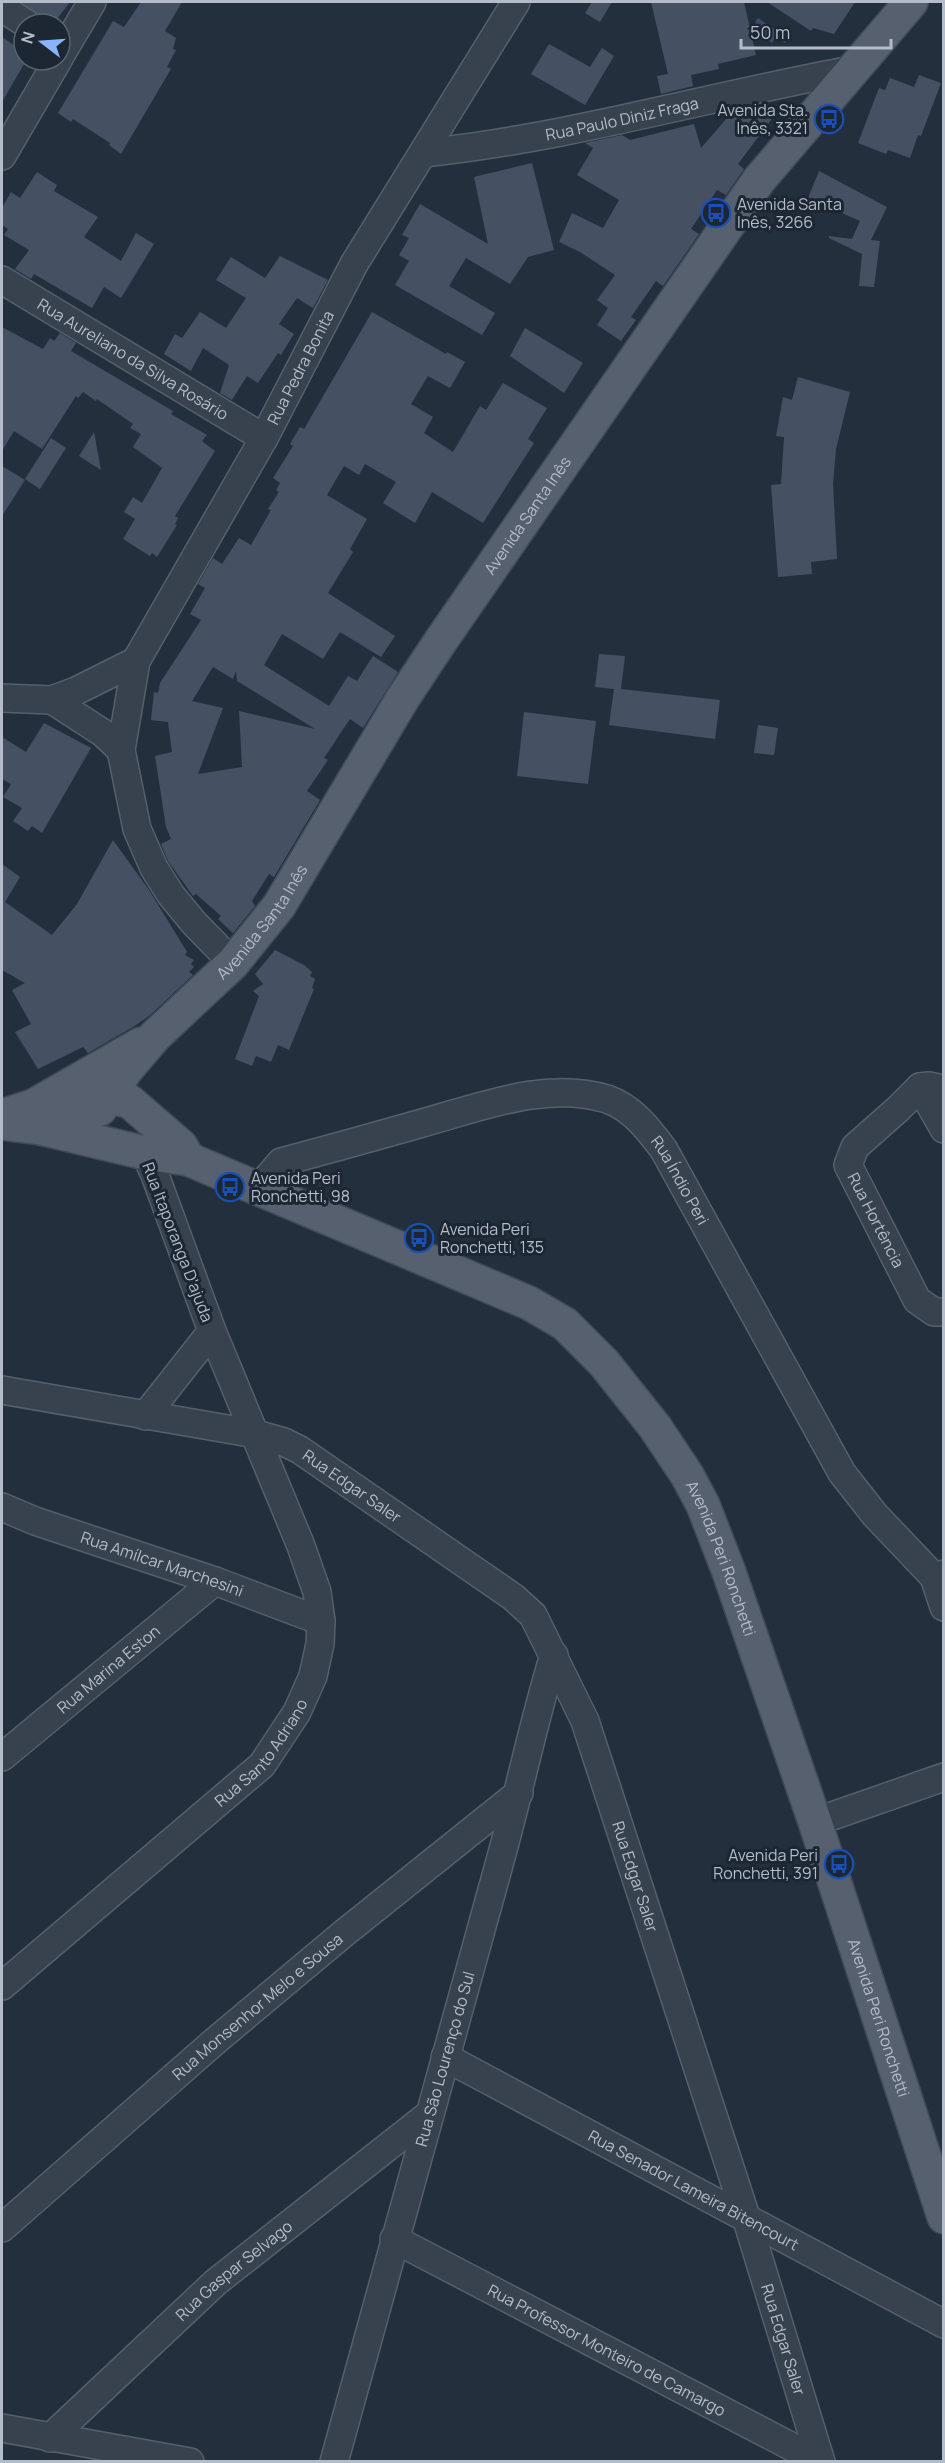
<svg xmlns="http://www.w3.org/2000/svg" width="945" height="2463" viewBox="0 0 945 2463" font-family="Manrope,sans-serif">
<rect width="100%" height="100%" fill="#242f3e"/>
<path fill="#394c67" d="M 758,18 L 788,38 L 785,43 L 776,37 L 772,43 L 759,34 L 762,29 L 754,23 Z"/>
<g fill="#455162" fill-rule="evenodd">
<path d="M 21,2 L 70,2 L 53,24 Z"/>
<path d="M 141,2 L 182,2 L 165,31 L 176,38 L 173,49 L 176,50 L 167,67 L 171,69 L 121,154 L 109,145 L 110,143 L 73,119 L 71,122 L 58,113 L 113,21 L 124,27 Z"/>
<path d="M 592,2 L 612,2 L 600,22 L 585,13 Z"/>
<path d="M 651,2 L 744,2 L 756,55 L 718,64 L 719,69 L 691,75 L 693,86 L 661,94 L 657,76 L 668,74 Z"/>
<path d="M 767,2 L 855,2 L 834,34 L 813,28 L 811,31 Z"/>
<path d="M 2,37 L 24,52 L 24,64 L 2,102 Z"/>
<path d="M 549,44 L 590,67 L 602,48 L 614,56 L 585,105 L 531,74 Z"/>
<path d="M 919,75 L 941,83 L 921,136 L 918,135 L 910,158 L 888,150 L 886,154 L 858,143 L 879,88 L 885,90 L 890,78 L 914,87 Z"/>
<path d="M 759,105 L 774,116 L 738,164 L 744,169 L 726,195 L 717,190 L 691,229 L 699,234 L 663,286 L 656,281 L 631,317 L 636,320 L 621,341 L 597,325 L 608,308 L 597,300 L 615,275 L 580,252 L 559,242 L 572,213 L 603,228 L 619,200 L 577,175 L 593,148 L 585,143 L 622,135 L 630,140 L 694,124 L 701,148 L 733,111 Z"/>
<path d="M 532,163 L 554,250 L 528,257 L 510,284 L 466,258 L 449,286 L 495,313 L 482,335 L 395,285 L 409,261 L 399,255 L 409,238 L 402,235 L 420,204 L 488,244 L 474,177 Z"/>
<path d="M 819,171 L 887,207 L 871,240 L 880,241 L 874,287 L 859,286 L 862,254 L 829,238 L 829,236 L 852,239 L 860,221 L 808,198 Z"/>
<path d="M 37,172 L 57,185 L 54,191 L 98,217 L 84,237 L 121,261 L 136,233 L 154,244 L 121,298 L 104,287 L 92,308 L 34,274 L 31,279 L 15,269 L 29,250 L 4,235 L 8,229 L 2,225 L 2,208 L 11,192 L 20,198 Z"/>
<path d="M 280,256 L 328,280 L 313,308 L 297,298 L 279,324 L 294,334 L 281,355 L 278,353 L 258,383 L 247,376 L 232,400 L 220,393 L 229,365 L 203,348 L 191,371 L 164,354 L 175,334 L 182,338 L 200,312 L 226,328 L 246,298 L 216,280 L 231,257 L 265,278 Z"/>
<path d="M 372,312 L 446,354 L 447,352 L 465,362 L 450,388 L 428,376 L 411,404 L 433,417 L 424,433 L 453,452 L 480,406 L 486,410 L 503,383 L 547,408 L 528,439 L 534,443 L 483,523 L 432,492 L 415,523 L 383,503 L 396,482 L 365,464 L 359,475 L 344,466 L 327,495 L 367,519 L 350,549 L 353,552 L 328,593 L 395,636 L 381,657 L 340,632 L 323,659 L 282,634 L 264,665 L 329,706 L 348,676 L 357,681 L 373,656 L 398,672 L 363,728 L 350,719 L 324,758 L 328,760 L 307,791 L 320,800 L 274,877 L 269,874 L 252,901 L 255,906 L 233,933 L 218,919 L 221,916 L 196,894 L 193,896 L 168,861 L 161,844 L 171,839 L 166,827 L 155,756 L 172,752 L 168,722 L 151,720 L 154,692 L 158,693 L 160,683 L 201,620 L 190,614 L 205,588 L 198,584 L 213,558 L 222,564 L 239,538 L 251,545 L 271,510 L 268,509 L 279,492 L 276,490 L 280,483 L 273,478 L 293,446 L 290,444 L 300,427 L 304,429 ZM 213,667 L 233,679 L 236,671 L 237,681 L 315,729 L 239,711 L 242,767 L 198,774 L 223,708 L 192,701 Z"/>
<path d="M 2,327 L 43,349 L 50,338 L 54,341 L 60,333 L 76,343 L 71,351 L 173,411 L 171,414 L 207,435 L 202,441 L 215,451 L 175,516 L 178,518 L 175,524 L 177,525 L 157,557 L 152,553 L 150,556 L 123,539 L 135,519 L 124,512 L 133,497 L 142,503 L 162,468 L 133,447 L 141,434 L 130,428 L 133,424 L 97,399 L 96,401 L 83,392 L 78,398 L 76,396 L 42,449 L 14,431 L 2,451 Z"/>
<path d="M 525,328 L 583,363 L 564,393 L 510,356 Z"/>
<path d="M 798,377 L 850,392 L 836,449 L 833,484 L 837,559 L 811,562 L 812,574 L 778,577 L 771,485 L 781,484 L 784,437 L 776,436 L 783,397 L 792,400 Z"/>
<path d="M 94,432 L 101,470 L 79,456 Z"/>
<path d="M 51,438 L 66,448 L 40,489 L 25,479 Z"/>
<path d="M 2,466 L 25,480 L 2,516 Z"/>
<path d="M 599,654 L 625,656 L 621,689 L 720,700 L 715,739 L 609,725 L 614,689 L 595,687 Z"/>
<path d="M 524,712 L 596,721 L 588,784 L 517,776 Z"/>
<path d="M 44,723 L 91,748 L 42,833 L 32,826 L 28,831 L 13,821 L 22,808 L 3,797 L 11,784 L 2,779 L 2,737 L 26,752 Z"/>
<path d="M 758,725 L 778,728 L 774,755 L 754,753 Z"/>
<path d="M 113,840 L 149,890 L 187,952 L 185,955 L 194,960 L 191,964 L 194,967 L 189,972 L 193,975 L 149,1016 L 133,1027 L 88,1053 L 83,1047 L 38,1069 L 15,1032 L 31,1024 L 12,990 L 25,983 L 2,970 L 2,864 L 20,877 L 5,902 L 52,935 L 77,904 Z"/>
<path d="M 275,950 L 304,965 L 312,972 L 310,976 L 315,979 L 312,988 L 314,989 L 289,1050 L 278,1045 L 271,1062 L 256,1056 L 252,1066 L 235,1059 L 259,996 L 253,991 L 263,984 L 255,974 Z"/>
</g>
<g fill="none" stroke-linecap="round" stroke-linejoin="round">
<g stroke="#565f6c" stroke-width="30">
<g id="minor">
<path d="M 2,8 L 27,24"/>
<path d="M 60,56 L 92,2"/>
<path id="s1" d="M 424,153 C 569,138 709,96 852,70"/>
<path d="M 2,156 L 58,60"/>
<path id="s2" d="M 2,280 L 264,438"/>
<path d="M 2,698 L 52,700 L 76,691 L 136,661"/>
<path d="M 52,700 L 103,733 L 121,750"/>
<path id="s3" d="M 233,963 L 194,923 L 171,895 L 154,868 L 137,829 L 121,750 L 136,661 L 264,438 L 354,264 L 516,2"/>
<path d="M 920,1087 L 944,1129"/>
<path id="s4" d="M 944,1089 L 929,1086 L 920,1087 L 898,1109 L 855,1147 L 848,1165 L 917,1300 L 934,1312 L 944,1312"/>
<path id="s5" d="M 258,1189 L 281,1162 C 327,1150 373,1137 419,1124 C 478,1108 546,1080 607,1099 C 633,1108 649,1130 664,1150 L 842,1473 L 875,1515 L 934,1577 L 944,1574"/>
<path id="s6" d="M 2,1390 L 256,1434 L 284,1442 L 300,1450 L 513,1597 L 533,1615 L 585,1721 L 747,2220 L 821,2462"/>
<path d="M 145,1416 L 212,1331"/>
<path id="s7" d="M 2,1507 L 35,1521 L 215,1581 L 321,1621"/>
<path d="M 934,1577 L 944,1607"/>
<path id="s8" d="M 2,1757 L 215,1581"/>
<path d="M 815,1822 L 944,1777"/>
<path id="s9" d="M 2,1986 L 262,1765 L 297,1712 L 313,1676 L 320,1644 L 321,1621 L 317,1592 L 301,1546 L 212,1331 L 155,1175 L 145,1153"/>
<path id="s10" d="M 445,2057 L 944,2324"/>
<path id="s11" d="M 2,2228 L 214,2042 L 343,1934 L 519,1793"/>
<path id="s12" d="M 394,2239 L 821,2462"/>
<path d="M 2,2428 L 190,2462"/>
<path id="s13" d="M 50,2438 L 216,2282 L 427,2116"/>
<path id="s14" d="M 334,2462 C 388,2261 444,2061 500,1861 C 519,1793 533,1723 554,1655"/>
</g>
</g>
<g stroke="#414a57" stroke-width="36">
<g id="major">
<path d="M 90,1094 L 129,1101 L 181,1146 L 188,1159"/>
<path d="M 2,1116 L 33,1106 L 141,1044"/>
<path id="s15" d="M 2,1123 L 40,1128 L 100,1109 L 126,1070 L 155,1036 L 233,963 L 279,906 L 403,698 L 440,642 L 759,180 L 911,2"/>
<path id="s16" d="M 40,1128 L 145,1153 L 188,1159 L 529,1303 L 565,1324 L 604,1363 L 655,1427 L 687,1475 L 703,1505 L 729,1572 L 815,1822 L 944,2217"/>
</g>
</g>
<use href="#minor" stroke="#38414e" stroke-width="27"/>
<use href="#major" stroke="#56606e" stroke-width="33"/>
</g>
<defs>
<g id="bus-ring" transform="scale(1.5)"><circle r="9.5" fill="#1d2633" stroke="#1a4fb4" stroke-width="1.5"/><path d="M-5-6H5V4H4V6H2V4H-2V6H-4V4H-5ZM-3.5-4V0h7V-4ZM-3.5 1.2v1.5H-2V1.2ZM2 1.2v1.5H3.5V1.2Z" fill="#1a4fb4"/></g>
</defs>
<g fill-rule="evenodd">
<use href="#bus-ring" x="829" y="119"/>
<use href="#bus-ring" x="716" y="213"/>
<use href="#bus-ring" x="230" y="1187"/>
<use href="#bus-ring" x="419" y="1238"/>
<use href="#bus-ring" x="839" y="1864"/>
</g>
<g text-anchor="middle" dominant-baseline="central" stroke-width="6" stroke-linejoin="round" paint-order="stroke">
<g font-size="16" fill="#b4bcc9" stroke="#1d2633" text-anchor="start">
<text x="808" y="110" text-anchor="end">Avenida Sta.<tspan x="808" dy="18">Inês, 3321</tspan></text>
<text x="737" y="204">Avenida Santa<tspan x="737" dy="18">Inês, 3266</tspan></text>
<text x="251" y="1178">Avenida Peri<tspan x="251" dy="18">Ronchetti, 98</tspan></text>
<text x="440" y="1229">Avenida Peri<tspan x="440" dy="18">Ronchetti, 135</tspan></text>
<text x="818" y="1855" text-anchor="end">Avenida Peri<tspan x="818" dy="18">Ronchetti, 391</tspan></text>
</g>
<g font-size="16" fill="#b4bcc9" stroke="#1d2633">
<text stroke="none"><textPath href="#s1" startOffset="201">Rua Paulo Diniz Fraga</textPath></text>
<text stroke="none"><textPath href="#s2" startOffset="153">Rua Aureliano da Silva Rosário</textPath></text>
<text stroke="none"><textPath href="#s3" startOffset="674">Rua Pedra Bonita</textPath></text>
<text stroke="none"><textPath href="#s15" startOffset="836">Avenida Santa Inês</textPath></text>
<text stroke="none"><textPath href="#s15" startOffset="350">Avenida Santa Inês</textPath></text>
<text stroke="none"><textPath href="#s5" startOffset="483">Rua Índio Peri</textPath></text>
<text stroke="none"><textPath href="#s4" startOffset="194">Rua Hortência</textPath></text>
<text transform="translate(178 1242) rotate(69)">Rua Itaporanga D'ajuda</text>
<text stroke="none"><textPath href="#s6" startOffset="368">Rua Edgar Saler</textPath></text>
<text stroke="none"><textPath href="#s16" startOffset="848">Avenida Peri Ronchetti</textPath></text>
<text stroke="none"><textPath href="#s7" startOffset="170">Rua Amílcar Marchesini</textPath></text>
<text stroke="none"><textPath href="#s8" startOffset="138">Rua Marina Eston</textPath></text>
<text stroke="none"><textPath href="#s9" startOffset="350">Rua Santo Adriano</textPath></text>
<text stroke="none"><textPath href="#s6" startOffset="872">Rua Edgar Saler</textPath></text>
<text stroke="none"><textPath href="#s11" startOffset="338">Rua Monsenhor Melo e Sousa</textPath></text>
<text stroke="none"><textPath href="#s16" startOffset="1334">Avenida Peri Ronchetti</textPath></text>
<text stroke="none"><textPath href="#s14" startOffset="418">Rua São Lourenço do Sul</textPath></text>
<text stroke="none"><textPath href="#s10" startOffset="282">Rua Senador Lameira Bitencourt</textPath></text>
<text stroke="none"><textPath href="#s13" startOffset="249">Rua Gaspar Selvago</textPath></text>
<text stroke="none"><textPath href="#s6" startOffset="1358">Rua Edgar Saler</textPath></text>
<text stroke="none"><textPath href="#s12" startOffset="240">Rua Professor Monteiro de Camargo</textPath></text>
</g>
</g>
<rect width="945" height="2463" fill="none" stroke="#b4bcc9" stroke-width="6"/>
<g transform="translate(42 42) rotate(287)"><circle r="28" fill="#1d2633" stroke="#59626f" stroke-width="1.5"/>
<path d="M0-4.5L10 22L0 15L-10 22Z" fill="#8ab4f8"/>
<text y="-9" font-size="16" font-weight="bold" text-anchor="middle" fill="#b4bcc9">N</text>
</g>
<path d="M741 39v9h150v-9" fill="none" stroke="#b4bcc9" stroke-width="3"/>
<text x="750" y="39" font-size="18" fill="#b4bcc9" stroke="#1d2633" stroke-width="4.5" paint-order="stroke">50 m</text>
</svg>
